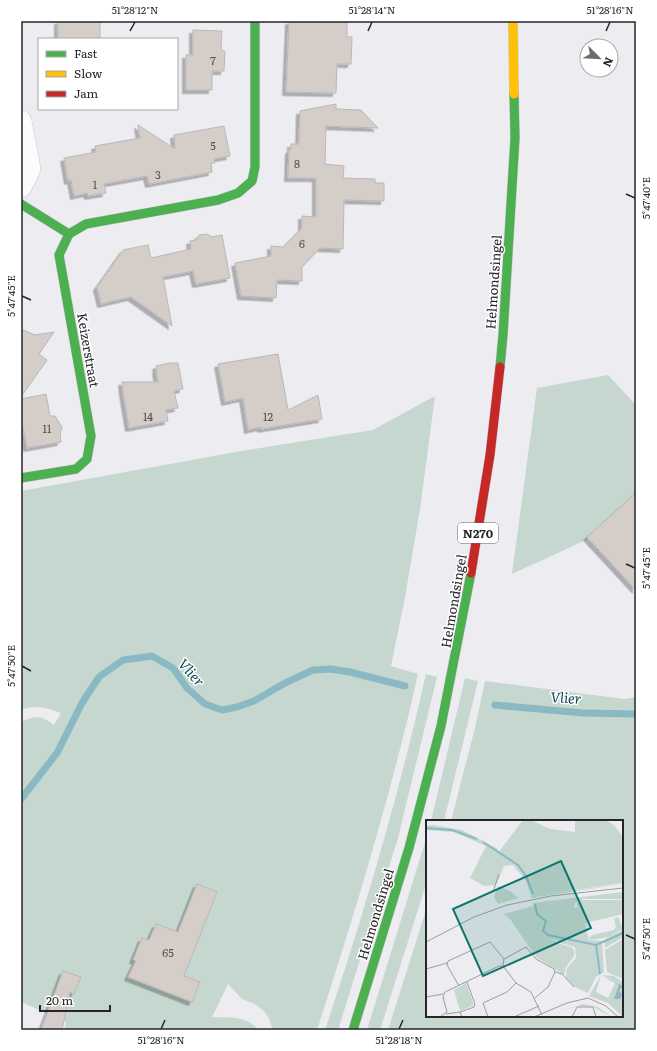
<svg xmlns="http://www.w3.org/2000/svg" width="657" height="1051" viewBox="0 0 657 1051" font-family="Literata,serif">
<defs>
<filter id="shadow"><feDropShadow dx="-3.5" dy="3.5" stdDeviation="0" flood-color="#0004"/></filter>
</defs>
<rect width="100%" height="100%" fill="#ececf1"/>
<g fill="#c5d7cf">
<path d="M 608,375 L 636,405 L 636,499 L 599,534 L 512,574 L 537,388 Z"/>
<path d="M 435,396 L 420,509 L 405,597 L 391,666 L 418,674 C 391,795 355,912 317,1030 L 273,1030 L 269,1019 L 265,1012 L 255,1004 L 242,999 L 228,984 L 212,1017 C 229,1018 247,1015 258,1030 L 64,1030 L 66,1022 L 21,1002 L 21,722 C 38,715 39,715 54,725 L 61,713 C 48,708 34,704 21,710 L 21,491 L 247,450 L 373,430 Z"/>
<path d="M 426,674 L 437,677 L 398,838 L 338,1030 L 325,1030 C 364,913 399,795 426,674 Z"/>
<path d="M 465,678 L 478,681 L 444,821 L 431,821 Z"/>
<path d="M 485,681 L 624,699 L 636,697 L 636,1030 L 388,1030 L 427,907 L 427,1016 L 622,1016 L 622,821 L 451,821 L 475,728 Z"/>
<path d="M 427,836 L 427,881 L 380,1030 L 367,1030 Z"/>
</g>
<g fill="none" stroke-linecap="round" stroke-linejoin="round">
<g stroke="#8ab9c4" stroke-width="7">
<path d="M 495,705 L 583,713 L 636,714"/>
<path d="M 21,799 L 57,753 L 82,703 L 99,677 L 123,660 L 152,656 L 173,668 L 187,688 L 205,704 L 222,710 L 237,707 L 254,701 L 285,683 L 313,670 L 331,669 L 350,672 L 405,686"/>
</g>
</g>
<g fill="#d5cdc8" stroke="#b9b8b9" filter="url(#shadow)">
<rect x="58" y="21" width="42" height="18"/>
<path d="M 289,21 L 347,22 L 347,37 L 352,37 L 351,64 L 337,64 L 336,93 L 286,92 Z"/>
<path d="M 193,30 L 222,31 L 221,49 L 225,52 L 224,71 L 212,71 L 212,90 L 186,90 L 186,55 L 193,55 Z"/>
<path d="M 336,104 L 336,109 L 361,110 L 378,128 L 326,126 L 325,164 L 344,166 L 343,178 L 375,179 L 375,183 L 384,183 L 384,201 L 344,200 L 343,249 L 320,248 L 302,267 L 302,281 L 277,280 L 276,298 L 241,296 L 235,263 L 271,256 L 271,246 L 283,247 L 302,228 L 302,216 L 316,217 L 316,178 L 288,178 L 289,150 L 291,150 L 291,144 L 299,144 L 300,111 Z"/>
<path d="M 138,125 L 175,149 L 174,135 L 224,126 L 230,156 L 214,159 L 215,163 L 211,163 L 212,172 L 149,184 L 147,176 L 104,184 L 106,193 L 88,196 L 87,193 L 74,196 L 71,180 L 68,181 L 64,158 L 96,152 L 95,146 L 140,138 Z"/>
<path d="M 207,234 L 212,237 L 222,235 L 230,278 L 196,284 L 193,271 L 163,277 L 172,326 L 131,297 L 101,304 L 97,287 L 123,250 L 148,245 L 151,258 L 191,249 L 190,241 L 196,240 L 199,235 Z"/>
<path d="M 21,329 L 35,335 L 54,332 L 39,354 L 47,360 L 21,397 Z"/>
<path d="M 278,354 L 288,410 L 318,395 L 322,419 L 261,429 L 261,427 L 248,430 L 243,398 L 225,402 L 218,364 Z"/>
<path d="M 170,363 L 178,363 L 183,389 L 174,391 L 178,408 L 166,410 L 168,421 L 129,428 L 123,392 L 122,382 L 158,382 L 156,370 L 157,369 L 156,366 Z"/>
<path d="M 46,394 L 50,416 L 55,416 L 62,427 L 60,435 L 61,442 L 27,448 L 23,427 L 21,427 L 21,399 Z"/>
<path d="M 636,493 L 636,590 L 587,537 Z"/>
<path d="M 197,884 L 217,892 L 184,976 L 200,982 L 192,1002 L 128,977 L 136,961 L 133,960 L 142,938 L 149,940 L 156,924 L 178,932 Z"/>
<path d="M 63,971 L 81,977 L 74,994 L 70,992 L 62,1030 L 41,1030 Z"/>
</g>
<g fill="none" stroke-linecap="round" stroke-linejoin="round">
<g stroke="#cacace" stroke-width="22">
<path id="street" d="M 21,121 L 30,169 L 21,187"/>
</g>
<g stroke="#cacace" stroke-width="10">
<g id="fast">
<path d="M 21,204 L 69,234 L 59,255 L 91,436 L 87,459 L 76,469 L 21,478"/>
<path d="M 69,234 L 86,224 L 218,200 L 238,193 L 252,181 L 255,167 L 255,21"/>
<path d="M 500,367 L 503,335 L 515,138 L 514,94"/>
<path d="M 353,1030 L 409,848 L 441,726 L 471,573"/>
</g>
</g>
<g stroke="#cacace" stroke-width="10">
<path id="slow" d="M 513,21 L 514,94"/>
</g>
<g stroke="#cacace" stroke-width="10">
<path id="jam" d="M 471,573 L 490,455 L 500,367"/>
</g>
<use href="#street" stroke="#fcfcfd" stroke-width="21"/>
<use href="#fast" stroke="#4caf50" stroke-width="9"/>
<use href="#slow" stroke="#ffc107" stroke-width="9"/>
<use href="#jam" stroke="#c62828" stroke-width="9"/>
</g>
<path fill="none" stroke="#26262a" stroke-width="1.5" d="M 130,31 L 135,22M 368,31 L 372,22M 606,31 L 610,22M 626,194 L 635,198M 22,296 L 31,300M 626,564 L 635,568M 22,666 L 31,671M 626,935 L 635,939M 161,1029 L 165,1020M 399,1029 L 403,1020"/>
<g text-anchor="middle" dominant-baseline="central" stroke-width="3" stroke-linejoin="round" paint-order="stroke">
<g font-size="11" fill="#525052">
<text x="213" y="60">7</text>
<text x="213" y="145">5</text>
<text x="297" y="163">8</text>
<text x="158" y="174">3</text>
<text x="95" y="184">1</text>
<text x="302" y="243">6</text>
<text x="148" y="416">14</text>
<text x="268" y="416">12</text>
<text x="47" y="428">11</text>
<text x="168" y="952">65</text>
</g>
<rect fill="#fff" stroke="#67676a" stroke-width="1" x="458" y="523" width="40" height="20" rx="3"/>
<g font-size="12" font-weight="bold" fill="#26262a">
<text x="478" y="533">N270</text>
</g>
<g font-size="13" fill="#26262a" stroke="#fff">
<text transform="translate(493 282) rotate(-86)">Helmondsingel</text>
<text transform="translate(89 350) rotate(80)">Keizerstraat</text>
<text transform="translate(453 601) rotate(-80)">Helmondsingel</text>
<text transform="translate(375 914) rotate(-73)">Helmondsingel</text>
</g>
<g font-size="14" font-style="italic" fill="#0b4953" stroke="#fff">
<text transform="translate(192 672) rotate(48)">Vlier</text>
<text transform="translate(566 697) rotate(4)">Vlier</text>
</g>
</g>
<g transform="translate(426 820)">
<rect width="197" height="197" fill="#ececf1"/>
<path d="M 97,0 L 105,0 L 124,9 L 149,12 L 149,0 L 180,0 L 188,5 L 197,17 L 197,63 L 105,76 L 100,61 L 87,45 L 78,46 L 70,65 L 58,66 L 44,58 L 60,26 L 28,12 L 0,10 L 0,6 L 7,5 L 36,10 L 72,29 L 72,33 ZM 197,64 L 105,78 L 105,76 L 127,73 ZM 72,66 L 84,71 L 93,78 L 72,84 L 68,77 ZM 197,72 L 197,79 L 157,79 L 149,83 L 148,88 L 151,88 L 151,83 L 155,80 L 197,80 L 197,94 L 159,103 L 162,120 L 176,121 L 178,152 L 170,157 L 162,173 L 149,167 L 140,158 L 141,148 L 150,138 L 149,127 L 132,122 L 127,118 L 131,123 L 145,127 L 148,130 L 148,136 L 140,147 L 138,155 L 110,137 L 84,99 L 78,94 L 107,86 L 107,83 L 113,82 ZM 192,97 L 197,109 L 183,117 L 165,120 L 162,118 L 160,109 L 163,118 L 166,115 L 188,110 L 190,107 L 188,98 ZM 197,110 L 197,117 L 179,128 L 178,120 ZM 197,119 L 197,159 L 181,152 L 179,130 ZM 175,155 L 170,172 L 182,178 L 189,163 L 193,165 L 193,170 L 197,168 L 197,197 L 182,183 L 163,176 ZM 176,155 L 188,156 L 197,162 L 197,166 ZM 40,163 L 48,185 L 34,191 L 28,170 ZM 157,184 L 172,187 L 185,197 L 168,187 L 150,186 L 119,197 Z" fill="#c5d7cf"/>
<path d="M 174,155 L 197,166 L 193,171 L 196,174 L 194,179 L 188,179 L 193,165 Z" fill="#8ab9c4"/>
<path fill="none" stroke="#8ab9c4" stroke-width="2" d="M 0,8 L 26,10 L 51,19M 57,22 L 92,45 L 100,56 L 107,74M 109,84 L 111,94 L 120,101 L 117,111 L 122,115 L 170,125 L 197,113M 170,125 L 174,154"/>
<path fill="none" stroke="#9d9da1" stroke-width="1" d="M 67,72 L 73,54M 0,122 L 48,97 L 81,85 L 125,76 L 197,68M 77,146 L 78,139 L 100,127 L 110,139 L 128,149 L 129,152 L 122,167 L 109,178M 0,149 L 21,143M 129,152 L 136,154 L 148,167M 33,166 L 21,145 L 22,141 L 64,122 L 78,139M 0,177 L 17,174M 20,194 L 34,192M 14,197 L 21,192 L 17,177 L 19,172 L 73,146 L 77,146 L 90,163 L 105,172 L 116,195M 36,197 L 34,192 L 48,187 L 49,184 L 41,162M 62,197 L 57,183 L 81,172 L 90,163M 88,197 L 113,186M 108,197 L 141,183 L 162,178 L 180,186 L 192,197M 146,197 L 151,187 L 167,187 L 170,197"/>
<path fill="#0f766e" fill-opacity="0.15" stroke="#0f766e" stroke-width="2" d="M 135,41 L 165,108 L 57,156 L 27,89 Z"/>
<rect width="197" height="197" fill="none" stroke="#26262a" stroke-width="2"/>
</g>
<rect width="657" height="1051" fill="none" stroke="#ffffff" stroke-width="44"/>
<rect x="38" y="38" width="140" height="72" fill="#ffffff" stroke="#a8a8aa"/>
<rect x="46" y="51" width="20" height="6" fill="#4caf50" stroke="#a8a8aa"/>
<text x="74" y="58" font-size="12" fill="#26262a">Fast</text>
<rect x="46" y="71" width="20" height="6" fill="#ffc107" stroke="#a8a8aa"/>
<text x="74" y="78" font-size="12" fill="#26262a">Slow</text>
<rect x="46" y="91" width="20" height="6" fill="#c62828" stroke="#a8a8aa"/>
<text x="74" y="98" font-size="12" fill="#26262a">Jam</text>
<g transform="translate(599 58) rotate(114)"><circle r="19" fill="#ffffff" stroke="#a8a8aa"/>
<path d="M0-3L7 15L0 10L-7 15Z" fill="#6b6b70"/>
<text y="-6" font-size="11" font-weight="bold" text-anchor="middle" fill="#26262a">N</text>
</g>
<path d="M40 1005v6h70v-6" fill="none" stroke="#26262a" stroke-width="2"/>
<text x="46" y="1005" font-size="12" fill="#26262a" stroke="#ffffff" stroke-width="3" paint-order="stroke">20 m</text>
<rect x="22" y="22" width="613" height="1007" fill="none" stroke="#26262a" stroke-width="1.5"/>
<g font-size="10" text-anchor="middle" fill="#26262a">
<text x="135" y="14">51°28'12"N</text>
<text x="372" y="14">51°28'14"N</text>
<text x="610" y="14">51°28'16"N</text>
<text transform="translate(646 198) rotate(-90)" y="4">5°47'40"E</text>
<text transform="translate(11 296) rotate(-90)" y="4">5°47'45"E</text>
<text transform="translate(646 568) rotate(-90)" y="4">5°47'45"E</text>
<text transform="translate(11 666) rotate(-90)" y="4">5°47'50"E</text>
<text transform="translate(646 939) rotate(-90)" y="4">5°47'50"E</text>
<text x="161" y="1044">51°28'16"N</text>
<text x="399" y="1044">51°28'18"N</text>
</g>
</svg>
